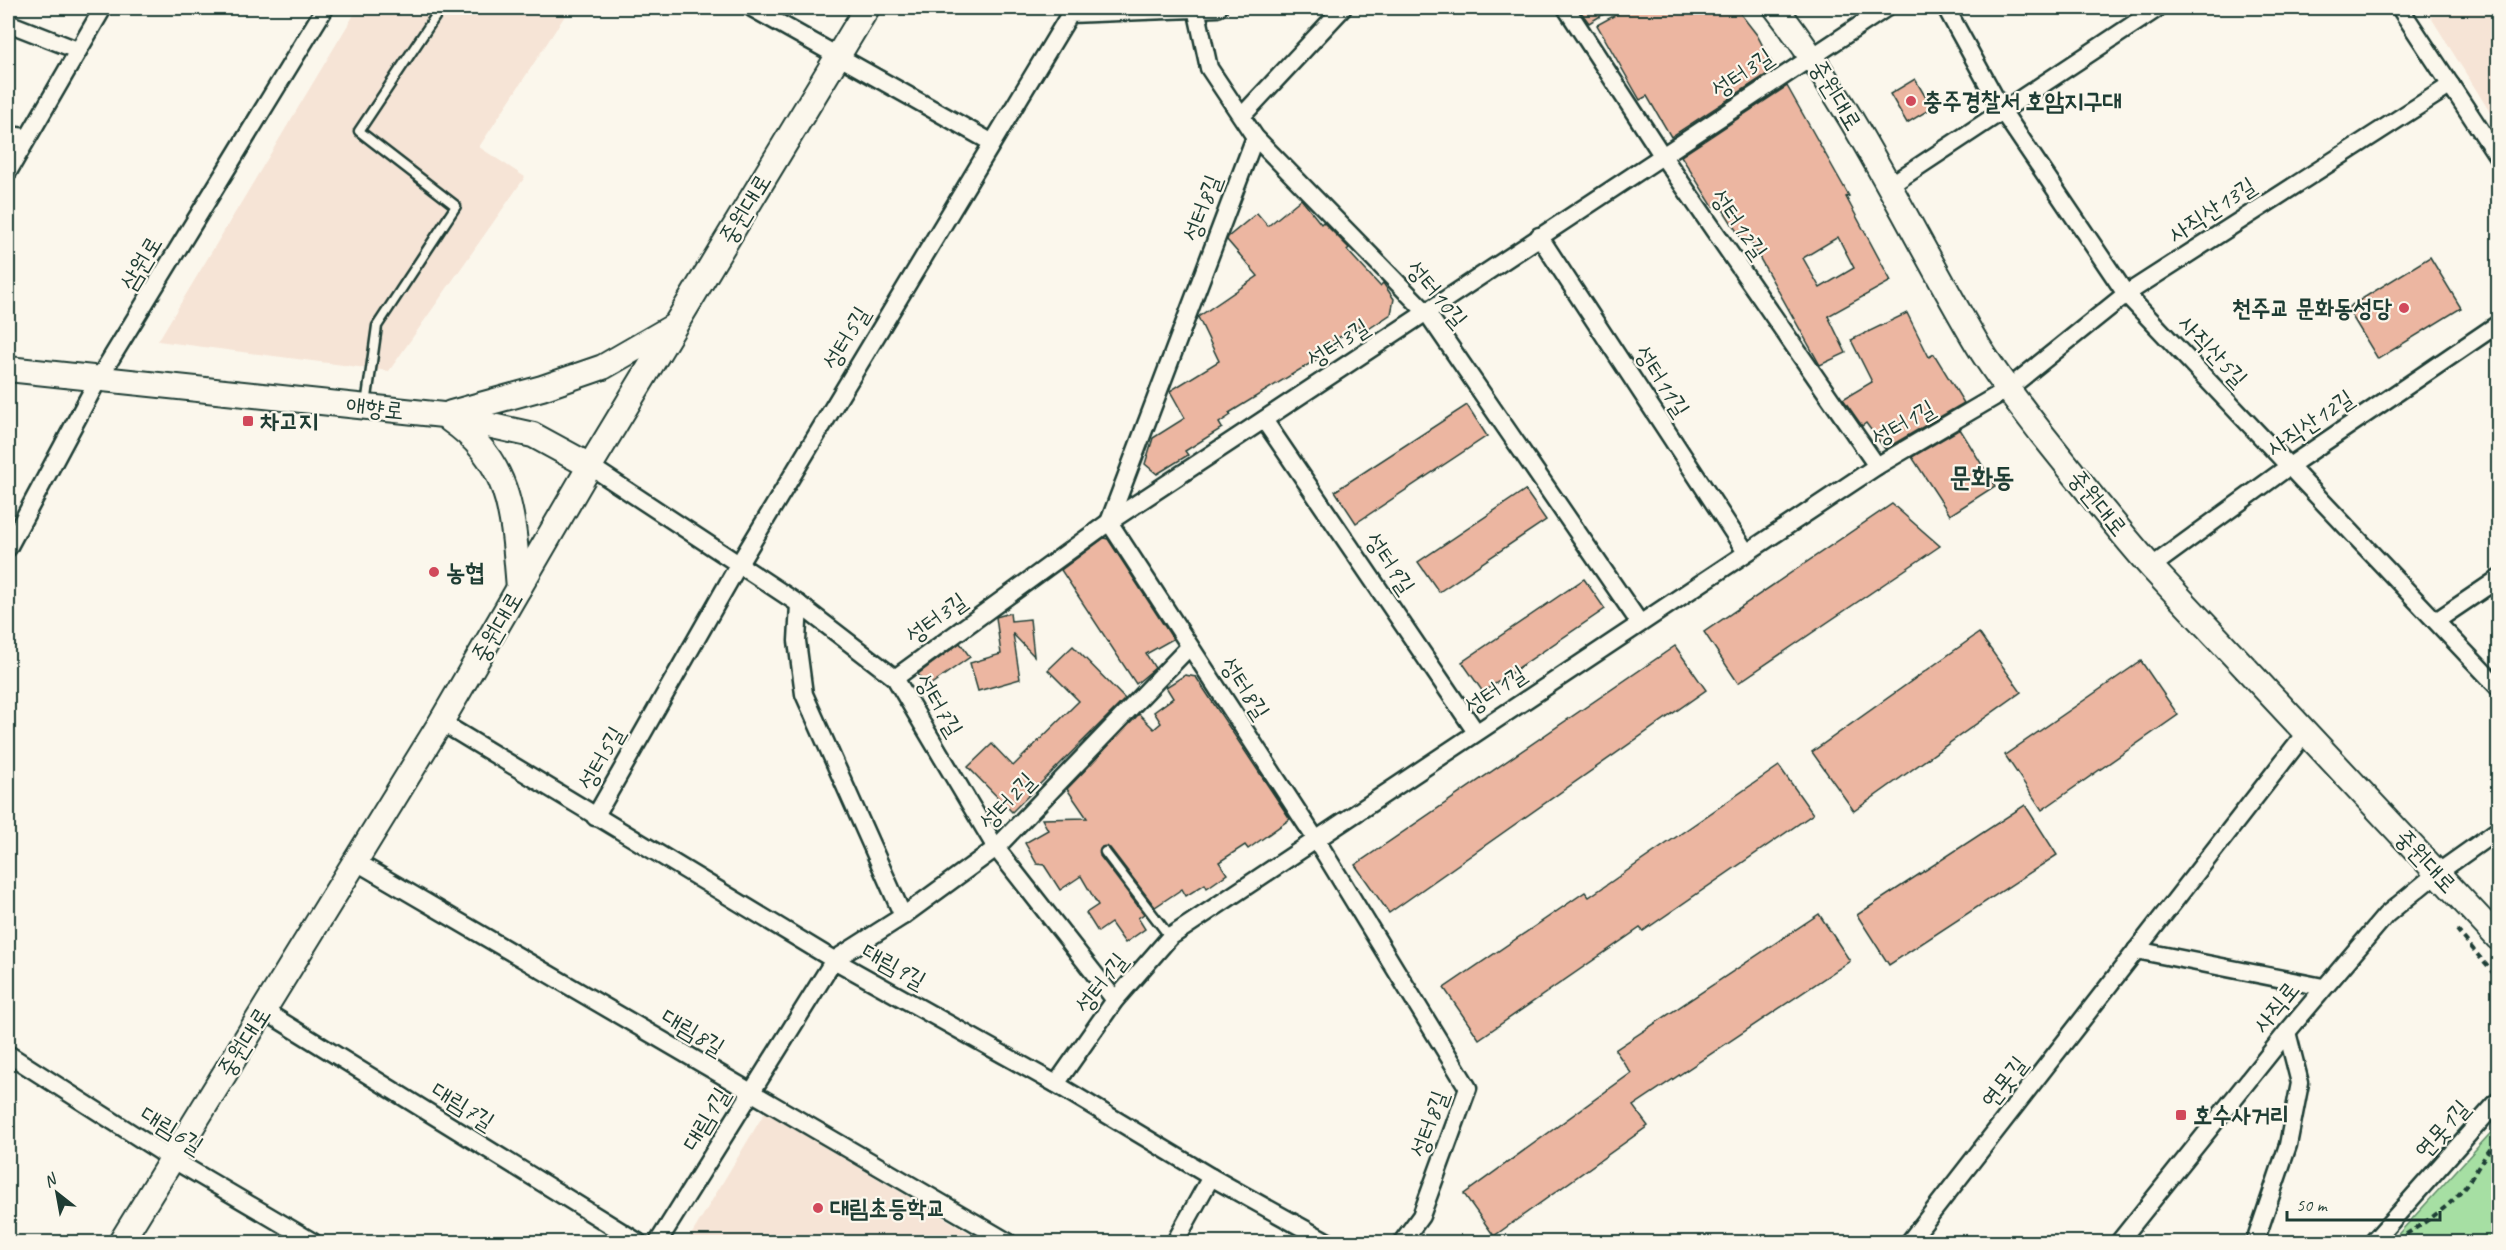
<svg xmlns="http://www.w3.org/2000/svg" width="2506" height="1250" viewBox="0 0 2506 1250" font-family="Caveat,'Poor Story',sans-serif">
<rect width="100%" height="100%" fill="#fbf7ec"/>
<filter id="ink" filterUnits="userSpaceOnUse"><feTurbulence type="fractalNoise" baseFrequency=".0167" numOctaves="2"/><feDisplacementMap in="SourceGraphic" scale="12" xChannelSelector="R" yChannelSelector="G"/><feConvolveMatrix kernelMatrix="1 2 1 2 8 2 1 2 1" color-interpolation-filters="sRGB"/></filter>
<g filter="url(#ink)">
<g fill="#f6e4d6">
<path d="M 358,8 L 570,8 L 479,147 L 525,177 L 389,371 L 158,341 Z"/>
<path d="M 2425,8 L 2498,8 L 2498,125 Z"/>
<path d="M 765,1112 L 870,1174 L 985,1242 L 687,1242 Z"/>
</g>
<path fill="#a6dfa3" stroke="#628e6c" stroke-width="1.5" d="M 2498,1125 L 2498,1242 L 2391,1242 Z"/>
<g fill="#ecb6a1" stroke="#1f3d34" stroke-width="1.5" fill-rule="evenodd">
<path d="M 1578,8 L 1614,8 L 1589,23 Z"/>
<path d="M 1628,8 L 1736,8 L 1757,35 L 1775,69 L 1671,137 L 1647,96 L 1640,100 L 1597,25 Z"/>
<path d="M 1915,79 L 1932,108 L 1907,123 L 1890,94 Z"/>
<path d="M 1787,86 L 1849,196 L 1846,197 L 1891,281 L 1828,316 L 1846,353 L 1820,365 L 1749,239 L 1744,243 L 1719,203 L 1713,207 L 1681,156 ZM 1838,237 L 1854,268 L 1820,288 L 1803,258 Z"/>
<path d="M 1301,199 L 1321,224 L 1323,222 L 1349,248 L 1347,250 L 1380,286 L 1383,283 L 1394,299 L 1391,314 L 1364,332 L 1359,325 L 1333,341 L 1337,347 L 1229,413 L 1231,415 L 1219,423 L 1222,428 L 1185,451 L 1188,455 L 1157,474 L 1145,464 L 1153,438 L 1185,418 L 1170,391 L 1219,361 L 1198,317 L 1258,276 L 1227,240 L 1228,237 L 1257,213 L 1268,226 Z"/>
<path d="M 2430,257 L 2461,308 L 2378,359 L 2347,308 Z"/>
<path d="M 1907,313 L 1929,357 L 1934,354 L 1964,403 L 1885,449 L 1866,423 L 1862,426 L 1843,399 L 1872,382 L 1851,340 Z"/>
<path d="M 1467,405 L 1487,436 L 1356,523 L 1335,491 Z"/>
<path d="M 1960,429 L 1995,486 L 1950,515 L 1912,457 Z"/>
<path d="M 1525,490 L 1546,520 L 1439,592 L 1418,562 Z"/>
<path d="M 1892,504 L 1940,546 L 1738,683 L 1704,632 Z"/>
<path d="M 1104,538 L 1108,539 L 1173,639 L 1146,654 L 1155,668 L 1136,684 L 1061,570 Z"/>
<path d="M 1584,579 L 1605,609 L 1483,692 L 1462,662 Z"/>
<path d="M 1010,613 L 1011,621 L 1030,619 L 1034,656 L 1013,634 L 1020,679 L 978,691 L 970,663 L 1001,654 L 996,617 Z"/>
<path d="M 1979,633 L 2021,692 L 1854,811 L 1812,752 Z"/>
<path d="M 960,643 L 970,657 L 927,687 L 918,674 Z"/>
<path d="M 1073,646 L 1125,699 L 1012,812 L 968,767 L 992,744 L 1013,766 L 1079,701 L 1048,670 Z"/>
<path d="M 1675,646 L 1706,690 L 1389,913 L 1355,865 Z"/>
<path d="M 2141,661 L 2178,715 L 2042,810 L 2005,755 Z"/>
<path d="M 1185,675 L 1196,677 L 1290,819 L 1248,849 L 1245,845 L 1219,862 L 1227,874 L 1207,888 L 1205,884 L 1186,896 L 1182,889 L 1155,907 L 1110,848 L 1102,847 L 1100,856 L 1144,914 L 1138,918 L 1145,929 L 1125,943 L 1111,923 L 1098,932 L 1086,913 L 1098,905 L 1081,876 L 1060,890 L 1044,865 L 1037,864 L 1025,843 L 1048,830 L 1042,819 L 1087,818 L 1067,789 L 1139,714 L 1154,729 L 1161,723 L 1154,712 L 1173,698 L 1166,687 Z"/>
<path d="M 1779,766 L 1813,814 L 1643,931 L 1640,928 L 1479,1039 L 1444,988 L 1585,892 L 1589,897 Z"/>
<path d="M 2025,805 L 2057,855 L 1889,965 L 1857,915 Z"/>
<path d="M 1819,914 L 1850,961 L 1633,1106 L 1648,1126 L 1494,1236 L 1464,1194 L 1631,1073 L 1615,1050 Z"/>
</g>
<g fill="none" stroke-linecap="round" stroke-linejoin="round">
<g stroke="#1f3d34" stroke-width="13">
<g id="lane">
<path d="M 366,405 L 377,326 L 456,206 L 359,131 L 441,8"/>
<path d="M 1105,852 L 1170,937"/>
</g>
</g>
<g stroke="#1f3d34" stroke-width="21">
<g id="street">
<path d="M 752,8 L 991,142"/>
<path d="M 1196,8 L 1209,68 L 1255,137 L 1427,313 L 1639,622"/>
<path d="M 1566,8 L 1662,155 L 1877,466"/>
<path d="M 1946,8 L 2003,112 L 2126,294 L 2498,687"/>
<path d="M 2400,8 L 2498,157"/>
<path d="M 8,23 L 77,50"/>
<path d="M 1242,116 L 1343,8"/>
<path d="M 8,135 L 26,137"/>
<path d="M 1255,137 L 1109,522 L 1317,841 L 1468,1088 L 1421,1216 L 1402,1242"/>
<path d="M 8,172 L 103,8"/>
<path d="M 1889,186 L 2158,8"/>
<path d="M 1539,236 L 1746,552"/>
<path d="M 1264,420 L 1476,732"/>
<path d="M 590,466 L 799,604 L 895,678 L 996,848 L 1115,1000"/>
<path d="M 8,548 L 99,378 L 325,8"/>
<path d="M 2151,567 L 2288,467 L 2498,324"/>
<path d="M 799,604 L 797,641 L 804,694 L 903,916"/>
<path d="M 2436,621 L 2498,579"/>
<path d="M 895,678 L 1109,522 L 1886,8"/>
<path d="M 441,722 L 834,960 L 1056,1084 L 1211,1177 L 1328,1242"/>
<path d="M 595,817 L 739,564 L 1070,14 L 1218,8"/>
<path d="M 355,861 L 1008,1242"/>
<path d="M 2136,950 L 2323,987"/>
<path d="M 263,1010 L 638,1242"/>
<path d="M 8,1054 L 172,1159 L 313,1242"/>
<path d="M 1056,1084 L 1115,1000 L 1170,937 L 1877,466 L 2008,389 L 2126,294 L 2451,85"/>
<path d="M 658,1242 L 834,960 L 903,916 L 996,848 L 1189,647"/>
<path d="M 1175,1242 L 1211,1177"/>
<path d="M 1913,1242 L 1910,1241 L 2306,732"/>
<path d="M 2119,1242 L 2287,1032 L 2386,915 L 2436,874 L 2498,830"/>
<path d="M 2255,1242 L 2288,1145 L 2300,1083 L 2287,1032"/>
<path d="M 2373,1242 L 2498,1101"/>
</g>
</g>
<g stroke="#1f3d34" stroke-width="28">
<g id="secondary">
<path d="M 1776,8 C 1856,111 1910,230 1976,342 C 1995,374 2019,404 2042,434 C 2078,479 2113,524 2151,567 L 2498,938"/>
<path d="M 8,369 L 443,415 L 533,435 L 590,466"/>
<path d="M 451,413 L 542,388 L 603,367 L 674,326"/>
<path d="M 450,420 C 513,463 513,519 519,588"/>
<path d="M 121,1242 L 441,722 L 590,466 L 867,8"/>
</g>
</g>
<g stroke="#1f3d34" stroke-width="4" stroke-dasharray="6 4.5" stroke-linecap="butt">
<path d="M 2457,930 L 2498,979"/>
<path d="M 2400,1242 L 2402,1237 C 2425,1222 2452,1206 2468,1183 C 2479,1168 2484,1154 2498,1141"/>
</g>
<use href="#lane" stroke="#fbf7ec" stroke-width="8"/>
<use href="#street" stroke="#fbf7ec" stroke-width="16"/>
<use href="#secondary" stroke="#fbf7ec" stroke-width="24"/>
</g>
</g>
<g fill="#d1495b" stroke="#fbf7ec" stroke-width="2">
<circle cx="1911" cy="101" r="6"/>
<circle cx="2404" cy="308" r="6"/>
<rect x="242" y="415" width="12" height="12" rx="3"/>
<circle cx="434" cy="572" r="6"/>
<rect x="2175" y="1109" width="12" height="12" rx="3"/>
<circle cx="818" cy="1208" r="6"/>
</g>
<g text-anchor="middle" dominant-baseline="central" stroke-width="4.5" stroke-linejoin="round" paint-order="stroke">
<g font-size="24" fill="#1f3d34" stroke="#fbf7ec">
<text transform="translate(1742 73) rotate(-34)">성터3길</text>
<text transform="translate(1836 95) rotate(59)">중원대로</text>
<text transform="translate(1202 208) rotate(-69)">성터8길</text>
<text transform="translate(745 209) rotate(-59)">중원대로</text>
<text transform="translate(2212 210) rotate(-33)">사직산13길</text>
<text transform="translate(1739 224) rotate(55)">성터12길</text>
<text transform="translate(141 263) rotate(-59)">삼원로</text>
<text transform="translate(1437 294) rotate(50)">성터10길</text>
<text transform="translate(846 338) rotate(-59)">성터5길</text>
<text transform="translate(1338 343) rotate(-33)">성터3길</text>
<text transform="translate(2213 351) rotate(47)">사직산5길</text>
<text transform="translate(1662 381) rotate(57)">성터11길</text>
<text transform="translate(375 408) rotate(6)">애향로</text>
<text transform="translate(1903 423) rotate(-30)">성터1길</text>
<text transform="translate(2310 423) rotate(-34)">사직산12길</text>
<text transform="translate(2098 503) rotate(51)">중원대로</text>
<text transform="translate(1390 563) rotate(56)">성터9길</text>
<text transform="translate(936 618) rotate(-36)">성터3길</text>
<text transform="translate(497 627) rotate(-60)">중원대로</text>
<text transform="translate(1245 688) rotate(57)">성터8길</text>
<text transform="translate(1495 690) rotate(-34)">성터1길</text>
<text transform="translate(939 705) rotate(59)">성터7길</text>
<text transform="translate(601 758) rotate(-60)">성터5길</text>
<text transform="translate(1007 801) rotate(-46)">성터2길</text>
<text transform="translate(2426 861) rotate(47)">중원대로</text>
<text transform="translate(894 966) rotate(29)">대림9길</text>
<text transform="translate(1101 983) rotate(-52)">성터1길</text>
<text transform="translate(2276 1007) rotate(-51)">사직로</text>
<text transform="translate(693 1032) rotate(31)">대림8길</text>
<text transform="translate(244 1042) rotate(-58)">중원대로</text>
<text transform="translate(2004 1082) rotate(-52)">연못길</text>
<text transform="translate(463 1106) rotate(32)">대림7길</text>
<text transform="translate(706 1119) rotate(-59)">대림1길</text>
<text transform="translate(1429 1124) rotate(-70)">성터8길</text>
<text transform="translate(2442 1129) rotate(-48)">연못1길</text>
<text transform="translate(172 1130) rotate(32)">대림6길</text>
</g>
<g font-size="24" font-weight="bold" fill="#1f3d34" stroke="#fbf7ec" text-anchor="start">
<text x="1923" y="101">충주경찰서 호암지구대</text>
<text x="2392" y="308" text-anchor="end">천주교 문화동성당</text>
<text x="260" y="421">차고지</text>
<text x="446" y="572">농협</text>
<text x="2193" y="1115">호수사거리</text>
<text x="830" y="1208">대림초등학교</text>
</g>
<g font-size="27" font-weight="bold" fill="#1f3d34" stroke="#fbf7ec">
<text x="1982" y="477">문화동</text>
</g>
</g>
<rect width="2506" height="1250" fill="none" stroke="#fbf7ec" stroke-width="30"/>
<rect x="15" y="15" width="2476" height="1220" fill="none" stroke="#1f3d34" stroke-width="2" filter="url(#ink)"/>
<g transform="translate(57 1193) rotate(329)" stroke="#fbf7ec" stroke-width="4.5" paint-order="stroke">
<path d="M0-4.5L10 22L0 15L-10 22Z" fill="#1f3d34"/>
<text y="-9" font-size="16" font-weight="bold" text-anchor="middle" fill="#1f3d34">N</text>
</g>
<path d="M2287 1211v9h153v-9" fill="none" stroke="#1f3d34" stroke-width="3"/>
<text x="2296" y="1211" font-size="18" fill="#1f3d34" stroke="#fbf7ec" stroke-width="4.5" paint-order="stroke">50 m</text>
</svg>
